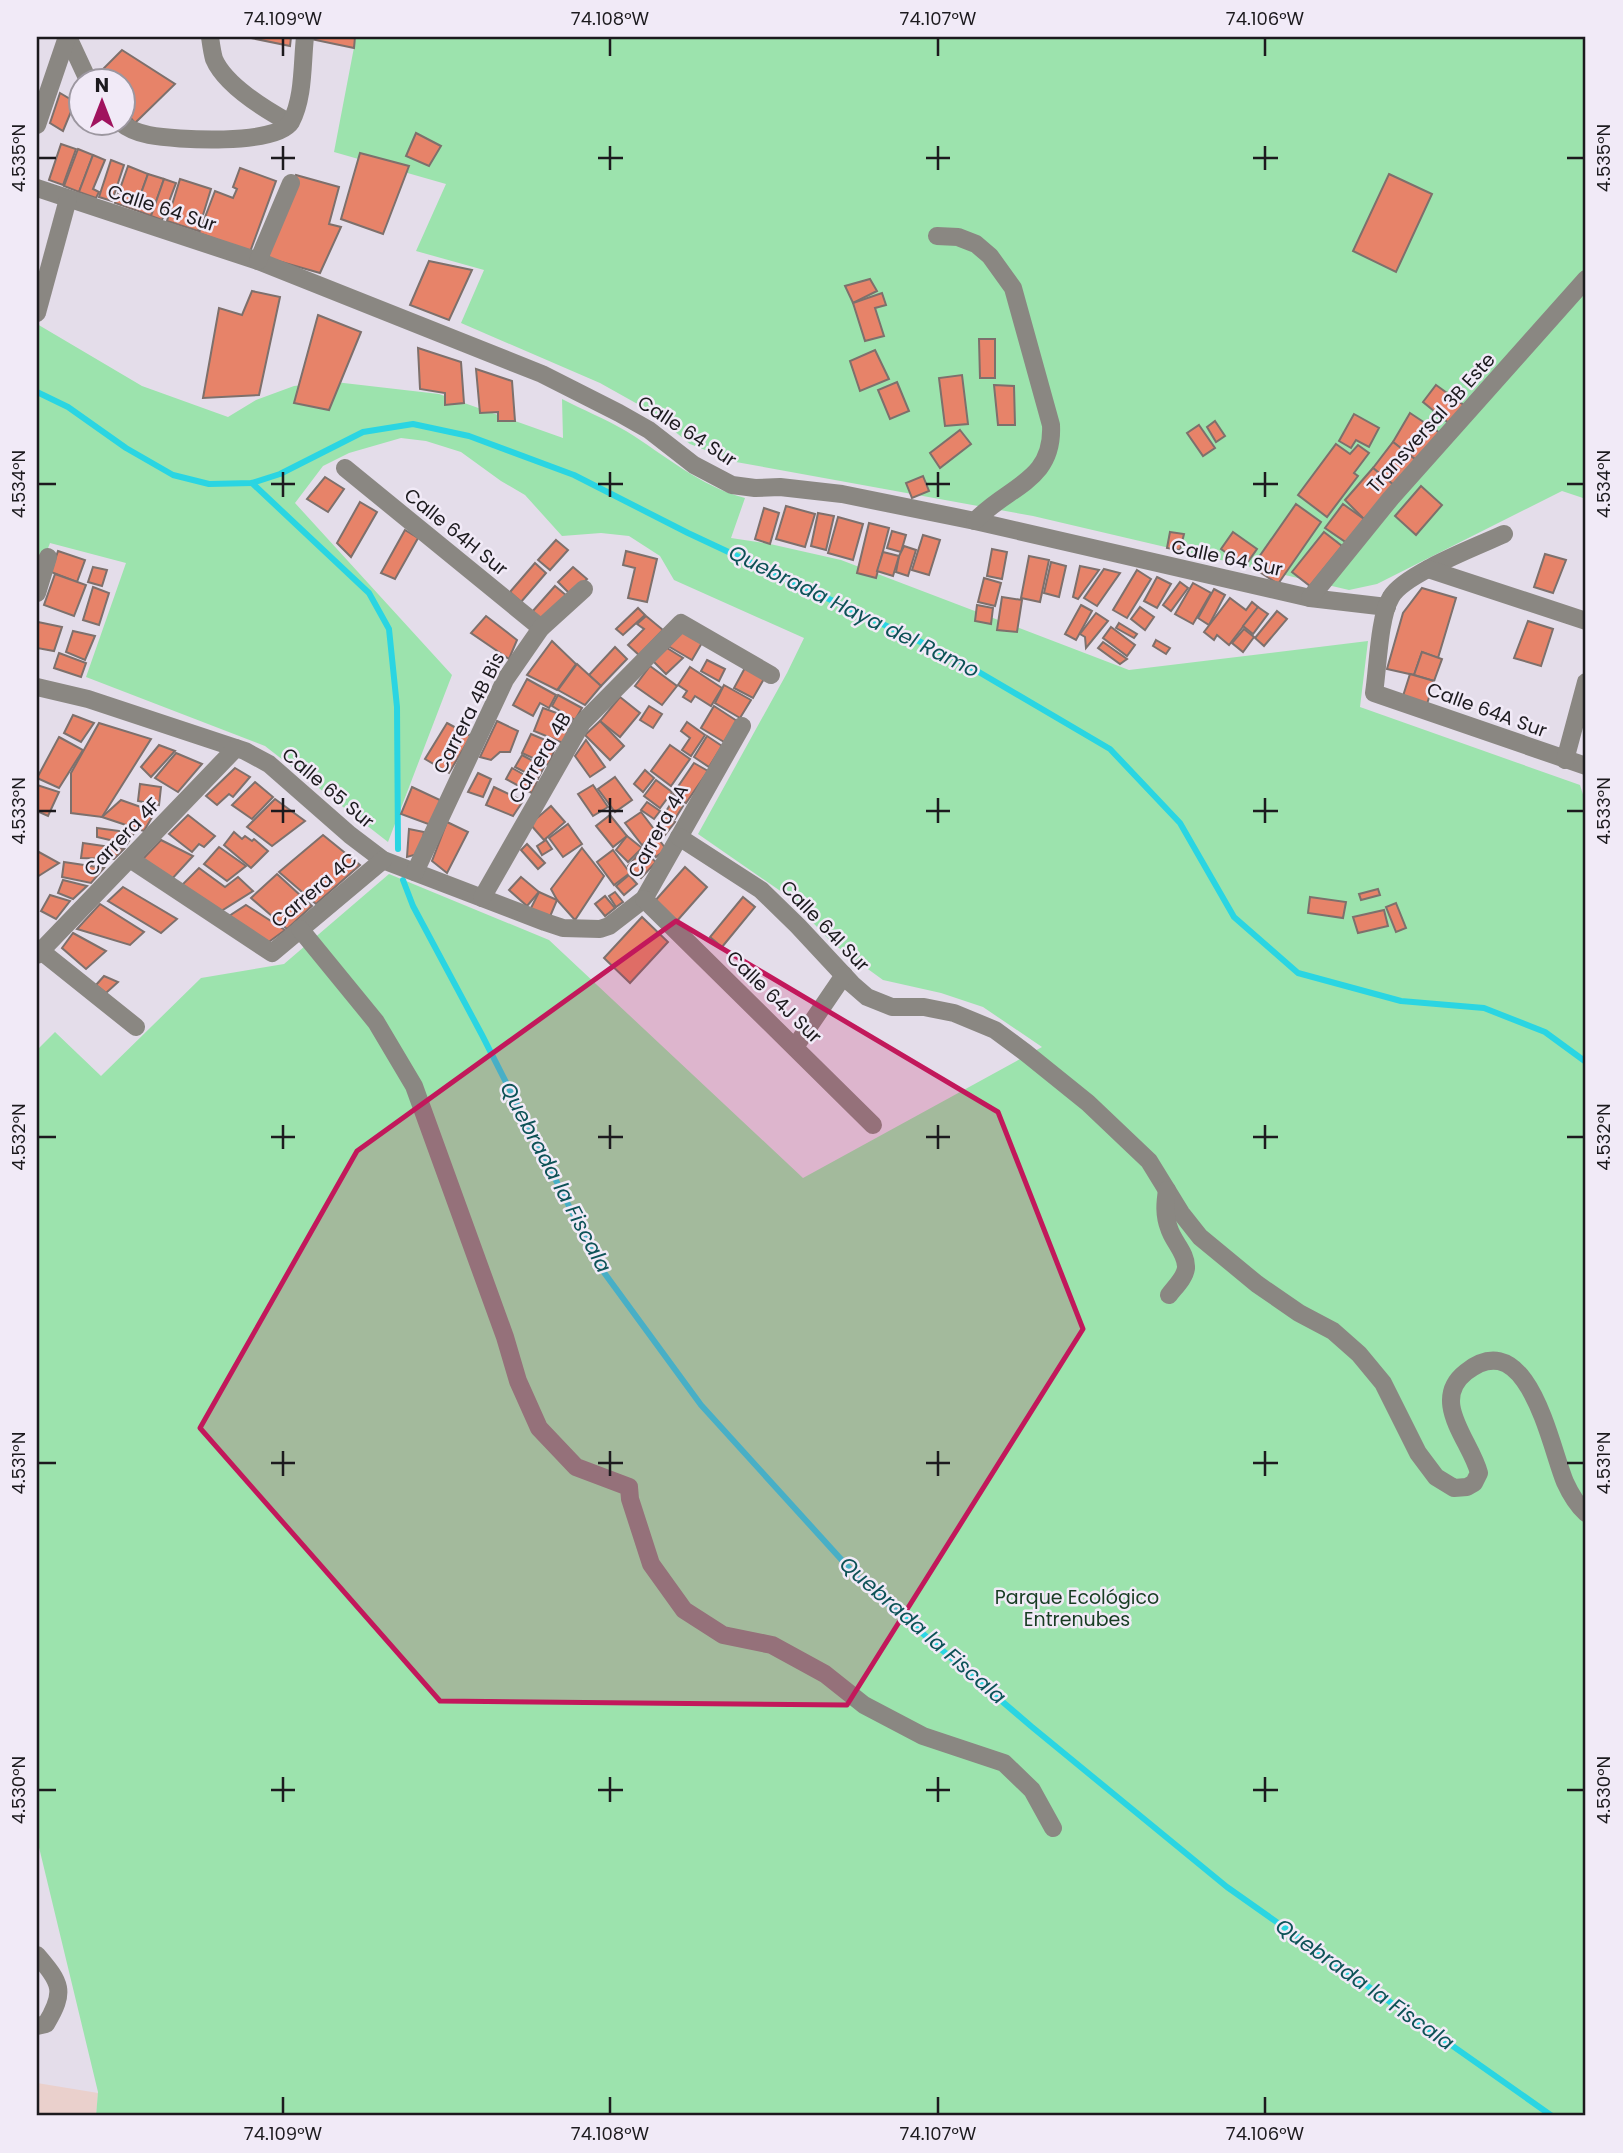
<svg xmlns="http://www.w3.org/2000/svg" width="1623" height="2153" font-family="Poppins,sans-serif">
	<rect width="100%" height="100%" fill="#e4ddea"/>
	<!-- industrial -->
	<polygon fill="#ead0cc" points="37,2083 98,2093 96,2116 37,2116"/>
	<!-- green -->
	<g fill="#9ce3ad">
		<polygon points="356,37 1586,37 1586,499 1562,491 1377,584 1349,590 1033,516 736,462 690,444 650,411 600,383 461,323 484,270 416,251 446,184 334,152"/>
		<path d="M37 324 142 386 228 417 256 400 294 386 335 382 439 394 563 438 562 399C583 410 606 419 626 431 665 455 699 486 745 498L731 538 770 544 841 560 1129 670 1368 641 1360 707 1580 785 1586 804V2116H96L98 2092 37 1839V1050L55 1032 101 1076 201 978 284 964 389 874 549 940 803 1178 1042 1047 983 1007 941 993 883 980 832 943 789 897 698 834 787 673 804 638 674 580 660 556 629 536 601 533 562 536 525 495 501 481 461 452 426 441 401 438 349 453 323 466 295 503 452 675 388 842 265 746 86 677 126 563 50 543 37 577Z"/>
	</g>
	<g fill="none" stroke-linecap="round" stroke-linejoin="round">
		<!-- stream -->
		<g stroke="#2ad5e2" stroke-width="6">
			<polyline points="37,392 68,407 126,448 173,475 209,484 252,483 280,474 363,432 413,424 469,436 574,475 688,533 955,658 1110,749 1180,823 1234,917 1298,973 1401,1001 1484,1008 1545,1032 1586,1062"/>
			<polyline points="252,483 369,593 389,629 397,707 398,849"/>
			<polyline points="403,880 413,906 482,1035 600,1267 701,1405 859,1579 1032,1727 1227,1887 1552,2116"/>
		</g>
	</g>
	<!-- building -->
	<g fill="#e78369" stroke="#7d706c" stroke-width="2">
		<polygon points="246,37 291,37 290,46"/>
		<polygon points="306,37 355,37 354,48 306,38"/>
		<polygon points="122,50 175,84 135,123 122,108 122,80 99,80 96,76"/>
		<polygon points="60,93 75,102 63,131 50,123"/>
		<polygon points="416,133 441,146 429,166 406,156"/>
		<polygon points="61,144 76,149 63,185 49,180"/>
		<polygon points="78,149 93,155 79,192 64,186"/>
		<polygon points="360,153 409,166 383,234 341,219"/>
		<polygon points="93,155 105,160 93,189 99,192 96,198 79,192"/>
		<polygon points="111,160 124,165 112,201 99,197"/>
		<polygon points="128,166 148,174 135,210 115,203"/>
		<polygon points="240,168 276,181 250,252 199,233 215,191 233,198 237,189 233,187"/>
		<polygon points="148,174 164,179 151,216 135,210"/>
		<polygon points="1389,174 1432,194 1396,272 1353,251"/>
		<polygon points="296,175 339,187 329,224 341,227 320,273 264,257"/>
		<polygon points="164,179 176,183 162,220 151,216"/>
		<polygon points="180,179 211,189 198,231 167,221"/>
		<polygon points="429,261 472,270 449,320 410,305"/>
		<polygon points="870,279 877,291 853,303 845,286"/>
		<polygon points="252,291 280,297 259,395 203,398 219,308 242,315"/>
		<polygon points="882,293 886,305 875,308 884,336 865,341 853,303"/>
		<polygon points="318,315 361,332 329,410 294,403"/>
		<polygon points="979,339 995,339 995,378 980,378"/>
		<polygon points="418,348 461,362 464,403 445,405 445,393 420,389"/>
		<polygon points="875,350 889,379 860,391 850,361"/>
		<polygon points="476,369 512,381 515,421 498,421 498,412 480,413"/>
		<polygon points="962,375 968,424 945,426 939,378"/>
		<polygon points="897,382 909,411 890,419 878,390"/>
		<polygon points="994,385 1014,386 1015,425 998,425"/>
		<polygon points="1436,385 1465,406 1450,424 1423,402"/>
		<polygon points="1410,413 1440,433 1416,460 1393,442"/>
		<polygon points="1354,414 1379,428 1369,447 1356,440 1351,448 1339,441"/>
		<polygon points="1215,421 1225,436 1216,442 1207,427"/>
		<polygon points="1199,425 1215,448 1203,456 1187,433"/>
		<polygon points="960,430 971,444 940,468 930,453"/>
		<polygon points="1393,442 1416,460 1395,486 1373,468"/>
		<polygon points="1336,444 1350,454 1358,445 1369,453 1354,473 1358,476 1327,517 1298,495"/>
		<polygon points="1373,468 1395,486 1364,519 1345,500"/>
		<polygon points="923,476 929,491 912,498 906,483"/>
		<polygon points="325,477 344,489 328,512 307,499"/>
		<polygon points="1421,486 1442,505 1416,535 1395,516"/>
		<polygon points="360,502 377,512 351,557 337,543"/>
		<polygon points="1296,504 1321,522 1278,584 1252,567"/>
		<polygon points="1343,504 1364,519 1347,543 1325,528"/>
		<polygon points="786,506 815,514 805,547 776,539"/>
		<polygon points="764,508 779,513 770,544 755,539"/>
		<polygon points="818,513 834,516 826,550 811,546"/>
		<polygon points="838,517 863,524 853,560 828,553"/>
		<polygon points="869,523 889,528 876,578 857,573"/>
		<polygon points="405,530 418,538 395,579 381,573"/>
		<polygon points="892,531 906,535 901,552 887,548"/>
		<polygon points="1170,532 1184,534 1180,550 1167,548"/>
		<polygon points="1233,532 1257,549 1245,566 1221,549"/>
		<polygon points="1324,532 1342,546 1310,586 1292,572"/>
		<polygon points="923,535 940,540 929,575 912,570"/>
		<polygon points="556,540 568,550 550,570 538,560"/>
		<polygon points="904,546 916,550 908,576 896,572 899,556"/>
		<polygon points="992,549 1007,552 1002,579 987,576"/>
		<polygon points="58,551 85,560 77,582 51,572"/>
		<polygon points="626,551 657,559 647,602 628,598 635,568 623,565"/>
		<polygon points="883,552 899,556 893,576 877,571"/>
		<polygon points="1545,554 1566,560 1553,593 1534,587"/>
		<polygon points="1029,556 1049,560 1040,602 1021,598"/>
		<polygon points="1051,562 1066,566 1059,597 1044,593"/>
		<polygon points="535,563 546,573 521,602 510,592"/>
		<polygon points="1080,566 1099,570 1078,599 1073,597"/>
		<polygon points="93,567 107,570 102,586 88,582"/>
		<polygon points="573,567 587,579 571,595 558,582"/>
		<polygon points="1104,569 1120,573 1097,606 1084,598"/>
		<polygon points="1137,570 1151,579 1127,618 1113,610"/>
		<polygon points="55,574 86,585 74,616 44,605"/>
		<polygon points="1157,577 1171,584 1157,608 1144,601"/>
		<polygon points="984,578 1001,583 995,606 978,602"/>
		<polygon points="1180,582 1188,588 1171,611 1163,605"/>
		<polygon points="1193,583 1211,593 1193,624 1175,614"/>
		<polygon points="555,586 567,596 544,622 532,612"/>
		<polygon points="93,587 109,593 99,625 83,620"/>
		<polygon points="1422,588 1456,598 1438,658 1422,652 1414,675 1387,669 1403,613"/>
		<polygon points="1214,589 1225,595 1209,625 1198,618"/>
		<polygon points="1002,597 1022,600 1017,632 997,630"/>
		<polygon points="1230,598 1246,610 1252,602 1258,607 1229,645 1217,635 1214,640 1204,632"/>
		<polygon points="977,605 993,608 991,624 975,621"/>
		<polygon points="1081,605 1092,611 1076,640 1065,634"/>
		<polygon points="1140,607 1154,617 1145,630 1131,619"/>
		<polygon points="1258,607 1268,614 1253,634 1243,626"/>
		<polygon points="638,608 645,615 623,635 616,629"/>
		<polygon points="1277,611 1287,619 1264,646 1255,638"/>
		<polygon points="1096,613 1108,621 1086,648 1085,637 1080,634"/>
		<polygon points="486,616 517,640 509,659 471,633"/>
		<polygon points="646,616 663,630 639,655 628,645 644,629 637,624"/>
		<polygon points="1528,621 1553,629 1541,666 1514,658"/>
		<polygon points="38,622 62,627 54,651 37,648"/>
		<polygon points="1119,623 1137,634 1134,638 1116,628"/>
		<polygon points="680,627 703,641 692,660 668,646"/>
		<polygon points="1111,627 1135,645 1127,656 1103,638"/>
		<polygon points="1244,629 1254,637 1243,652 1232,643"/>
		<polygon points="73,631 95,636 85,660 66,652"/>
		<polygon points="1156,640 1170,648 1166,654 1153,646"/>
		<polygon points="552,641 576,664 557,690 527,675"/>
		<polygon points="1103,642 1127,659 1120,664 1098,648"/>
		<polygon points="615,647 627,659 601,686 589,675"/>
		<polygon points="667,648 683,658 666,674 653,661"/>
		<polygon points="1422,652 1442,659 1434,681 1414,675"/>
		<polygon points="59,653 86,663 81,677 54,668"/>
		<polygon points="707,660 725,669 719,681 701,671"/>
		<polygon points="577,664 601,686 585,705 558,690"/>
		<polygon points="650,666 677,686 662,705 635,686"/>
		<polygon points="746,666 765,677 753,698 734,688"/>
		<polygon points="690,667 722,688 711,706 695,696 691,702 683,697 687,691 678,685"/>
		<polygon points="1410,674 1434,681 1427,704 1403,696"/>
		<polygon points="527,679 556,695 549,708 540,703 533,716 513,705"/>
		<polygon points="724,685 751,700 740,718 715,703"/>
		<polygon points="558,695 582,708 575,720 552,706"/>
		<polygon points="620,697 640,713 620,737 600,721"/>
		<polygon points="649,706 662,714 653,728 640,720"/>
		<polygon points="714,706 737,721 724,742 701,728"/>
		<polygon points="543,708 573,719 563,743 534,731"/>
		<polygon points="73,715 94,723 81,742 64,733"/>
		<polygon points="497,721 518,731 510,752 500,752 491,760 480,757"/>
		<polygon points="600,721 624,746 610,760 585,735"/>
		<polygon points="687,722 705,735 691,756 682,750 690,738 681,731"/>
		<polygon points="99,723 151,739 102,817 71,813 71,773"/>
		<polygon points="447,723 471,736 449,773 425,759"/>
		<polygon points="531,734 557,745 548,765 522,753"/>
		<polygon points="707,736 722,746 709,767 694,757"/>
		<polygon points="59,737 83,750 59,788 37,778"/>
		<polygon points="586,740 605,767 590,777 575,756"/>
		<polygon points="159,745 175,751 151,777 141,767"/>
		<polygon points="670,745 690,759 671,786 651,771"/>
		<polygon points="176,753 202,764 178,792 155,778"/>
		<polygon points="522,755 544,767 538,779 515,767"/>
		<polygon points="694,763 708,771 686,803 673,794"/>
		<polygon points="235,768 250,777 233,797 229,794 217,805 206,796"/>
		<polygon points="512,768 537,782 532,793 506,779"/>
		<polygon points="645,770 654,778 643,792 634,784"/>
		<polygon points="478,773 491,779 483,797 468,792"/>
		<polygon points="615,777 632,800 615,812 598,789"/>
		<polygon points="656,780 672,792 660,808 644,796"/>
		<polygon points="255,782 273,797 252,819 232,805"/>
		<polygon points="140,784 161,787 159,805 138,801"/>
		<polygon points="37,785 59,792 48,816 37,811"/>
		<polygon points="593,785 608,807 593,816 578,794"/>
		<polygon points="412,787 442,801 431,825 401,814"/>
		<polygon points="494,787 523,801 513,816 486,805"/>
		<polygon points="275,799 305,821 272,846 247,827"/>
		<polygon points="121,800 155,812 144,831 102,817"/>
		<polygon points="673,800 683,806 675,819 665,813"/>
		<polygon points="647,802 660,811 654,819 641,810"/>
		<polygon points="551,806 565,822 544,840 530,824"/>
		<polygon points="641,812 657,833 642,845 625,823"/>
		<polygon points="663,814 675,822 665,835 654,828"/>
		<polygon points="188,815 215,836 204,847 199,844 192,852 169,834"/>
		<polygon points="610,815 627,836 613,847 596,826"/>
		<polygon points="447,822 468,832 447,873 432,861"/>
		<polygon points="568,824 582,844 563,857 549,838"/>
		<polygon points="97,828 134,833 127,844 97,837"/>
		<polygon points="409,829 424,832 421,853 407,857"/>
		<polygon points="234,832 242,839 245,836 252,841 254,839 268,851 251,868 224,845"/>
		<polygon points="323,835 360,865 316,904 279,872"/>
		<polygon points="627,836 642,848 628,862 616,850"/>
		<polygon points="657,837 666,849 656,857 647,844"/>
		<polygon points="161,840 193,856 171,880 140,862"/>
		<polygon points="546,840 552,849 542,855 537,846"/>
		<polygon points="83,843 124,849 114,859 81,858"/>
		<polygon points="527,844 545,863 538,869 521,850"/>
		<polygon points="219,847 246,866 227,881 204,864"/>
		<polygon points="582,848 604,876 575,920 557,900 551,889"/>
		<polygon points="613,850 630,873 614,885 597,862"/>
		<polygon points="642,850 656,862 641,878 628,866"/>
		<polygon points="37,851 59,863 37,877"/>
		<polygon points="64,862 104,868 91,883 62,877"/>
		<polygon points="685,867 707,887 676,922 654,902"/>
		<polygon points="199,868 225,887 238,877 253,891 218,913 180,887"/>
		<polygon points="277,874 312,906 287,929 251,898"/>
		<polygon points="629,875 637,884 624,895 616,886"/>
		<polygon points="521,877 539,892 527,906 509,890"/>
		<polygon points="63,880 87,886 73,899 58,893"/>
		<polygon points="123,887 177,919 161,933 108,901"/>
		<polygon points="1378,889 1380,895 1361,900 1359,894"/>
		<polygon points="539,892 557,900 549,919 530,910"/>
		<polygon points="615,892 623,902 616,907 609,896"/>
		<polygon points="50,895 70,901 56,919 41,911"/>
		<polygon points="605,896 615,908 605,916 595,904"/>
		<polygon points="743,897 755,907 722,947 710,937"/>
		<polygon points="1310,897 1346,902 1343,918 1308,913"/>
		<polygon points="1396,903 1406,928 1396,932 1386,907"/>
		<polygon points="100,904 144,932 130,945 77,929"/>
		<polygon points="246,905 285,930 266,944 226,918"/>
		<polygon points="1384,910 1388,926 1358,933 1353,917"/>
		<polygon points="642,917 668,942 630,983 604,958"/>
		<polygon points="73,933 106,951 86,969 62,948"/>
		<polygon points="104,976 118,982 106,993 96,985"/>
	</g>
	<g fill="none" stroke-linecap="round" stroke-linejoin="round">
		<!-- minor -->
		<g stroke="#8a8782" stroke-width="18">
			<polyline points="68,37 88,80"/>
			<path d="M210 37C211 44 212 52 214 59 225 85 266 110 290 123"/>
			<path d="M120 122C128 129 139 133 149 135 175 140 276 146 291 122 304 98 302 63 305 37"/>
			<polyline points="37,125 67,37"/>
			<polyline points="37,188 258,261 542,374 619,413 649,430 694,465 732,485 755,488 780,487 842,494 975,521 1310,598 1387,607"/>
			<path d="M937 236 958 237 976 244 990 256 1013 288 1051 425C1054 482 1007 486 975 521"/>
			<polyline points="258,261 291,183"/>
			<polyline points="37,313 68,199"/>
			<polyline points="345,468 541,628"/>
			<path d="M1504 534C1478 546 1404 574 1391 597 1379 617 1378 667 1374 693L1586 766"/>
			<polyline points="1428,569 1586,621"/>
			<polyline points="37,593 48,557"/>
			<polyline points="1310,598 1391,498 1586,279"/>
			<polyline points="37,687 88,699 245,751 269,764 350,835 383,860 545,922 563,928 600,929 609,926 644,899 742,726"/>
			<polyline points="1565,760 1586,682"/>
			<path d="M679 837 761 890 798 926 852 984 867 997 892 1007H924L954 1013 995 1030 1026 1053 1088 1103 1149 1161 1181 1213 1200 1237 1257 1284 1299 1313 1333 1331 1359 1354 1383 1383 1418 1453 1436 1477 1454 1488 1467 1487 1474 1483 1479 1473C1471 1441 1429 1401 1466 1372 1528 1323 1550 1446 1565 1482 1570 1493 1577 1505 1586 1513"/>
			<polyline points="130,859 272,953 383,860"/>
			<polyline points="415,872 505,680 541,628 584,589"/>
			<polyline points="482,898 582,723 681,623 771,675"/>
			<polyline points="644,899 873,1125"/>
			<polyline points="300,929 376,1022 414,1086 505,1337 518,1381 539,1428 576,1467 629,1487 630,1499 651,1564 684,1610 723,1635 772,1645 825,1674 864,1705 923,1736 1004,1763 1032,1790 1053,1828"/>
			<polyline points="41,951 136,1027"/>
			<polyline points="37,955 236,748"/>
			<polyline points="795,1047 844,975"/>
			<path d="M1167 1190C1165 1203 1164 1215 1169 1228 1173 1242 1187 1253 1186 1268 1185 1278 1174 1288 1169 1295"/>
			<path d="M37 1955C61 1983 66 1991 46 2024L37 2026"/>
		</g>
	</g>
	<!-- marked area -->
	<path fill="#c2185b" fill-opacity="0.2" stroke="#c2185b" stroke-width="5" stroke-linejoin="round" d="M676 921 998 1112 1083 1329 847 1705 440 1701 200 1428 357 1151Z"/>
	<!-- ticks -->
	<path fill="none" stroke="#1c1a1e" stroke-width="2.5" d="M283 38V56M610 38V56M938 38V56M1265 38V56M283 146V170M610 146V170M938 146V170M1265 146V170M38 158H56M271 158H295M598 158H623M926 158H950M1253 158H1278M1567 158H1584M283 472V497M610 472V497M938 472V497M1265 472V497M38 484H56M271 484H295M598 484H623M926 484H950M1253 484H1278M1567 484H1584M283 798V823M610 798V823M938 798V823M1265 798V823M38 811H56M271 811H295M598 811H623M926 811H950M1253 811H1278M1567 811H1584M283 1125V1149M610 1125V1149M938 1125V1149M1265 1125V1149M38 1137H56M271 1137H295M598 1137H623M926 1137H950M1253 1137H1278M1567 1137H1584M283 1451V1476M610 1451V1476M938 1451V1476M1265 1451V1476M38 1463H56M271 1463H295M598 1463H623M926 1463H950M1253 1463H1278M1567 1463H1584M283 1777V1802M610 1777V1802M938 1777V1802M1265 1777V1802M38 1790H56M271 1790H295M598 1790H623M926 1790H950M1253 1790H1278M1567 1790H1584M283 2097V2114M610 2097V2114M938 2097V2114M1265 2097V2114"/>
	<g text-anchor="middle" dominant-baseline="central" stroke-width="5" stroke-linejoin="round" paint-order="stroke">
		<!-- street labels -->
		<g font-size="19" fill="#1c1a1e" stroke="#f1eaf7">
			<text transform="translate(162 208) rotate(18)">Calle 64 Sur</text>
			<text transform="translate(1431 423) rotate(-48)">Transversal 3B Este</text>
			<text transform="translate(687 431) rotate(33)">Calle 64 Sur</text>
			<text transform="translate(456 532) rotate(39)">Calle 64H Sur</text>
			<text transform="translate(1227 558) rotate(12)">Calle 64 Sur</text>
			<text transform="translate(1487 710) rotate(20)">Calle 64A Sur</text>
			<text transform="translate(469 713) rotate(-63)">Carrera 4B Bis</text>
			<text transform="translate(540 758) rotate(-59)">Carrera 4B</text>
			<text transform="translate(328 788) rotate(40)">Calle 65 Sur</text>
			<text transform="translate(658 831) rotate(-61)">Carrera 4A</text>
			<text transform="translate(122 837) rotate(-46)">Carrera 4F</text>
			<text transform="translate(314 890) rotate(-40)">Carrera 4C</text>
			<text transform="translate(825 926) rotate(46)">Calle 64I Sur</text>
			<text transform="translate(774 997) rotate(44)">Calle 64J Sur</text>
		</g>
		<!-- park labels -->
		<g font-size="19" fill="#173c22" stroke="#f1eaf7">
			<text x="1077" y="1597">Parque Ecológico<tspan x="1077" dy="22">Entrenubes</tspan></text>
		</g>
		<!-- water labels -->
		<g font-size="21" font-style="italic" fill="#0d5257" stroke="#f1eaf7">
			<text transform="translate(854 611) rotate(26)">Quebrada Haya del Ramo</text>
			<text transform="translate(556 1177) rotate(62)">Quebrada la Fiscala</text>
			<text transform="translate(923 1630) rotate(41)">Quebrada la Fiscala</text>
			<text transform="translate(1365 1984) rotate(35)">Quebrada la Fiscala</text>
		</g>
	</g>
	<!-- border -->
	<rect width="1623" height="2153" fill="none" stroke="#f1eaf7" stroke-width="77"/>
	<!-- north arrow -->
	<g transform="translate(102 102)"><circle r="33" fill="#f1eaf7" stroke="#9c97a0" stroke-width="2"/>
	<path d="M0-5L12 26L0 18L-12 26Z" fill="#a0135e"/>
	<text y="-10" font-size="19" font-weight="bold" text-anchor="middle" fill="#1c1a1e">N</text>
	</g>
	<rect x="38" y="38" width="1546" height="2076" fill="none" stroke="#1c1a1e" stroke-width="2.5"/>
	<g font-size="18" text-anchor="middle" fill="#1c1a1e">
		<text x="283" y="25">74.109°W</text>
		<text x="610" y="25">74.108°W</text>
		<text x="938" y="25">74.107°W</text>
		<text x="1265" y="25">74.106°W</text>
		<text transform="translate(19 158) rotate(-90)" y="6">4.535°N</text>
		<text transform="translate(1604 158) rotate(-90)" y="6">4.535°N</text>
		<text transform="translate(19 484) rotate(-90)" y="6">4.534°N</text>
		<text transform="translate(1604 484) rotate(-90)" y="6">4.534°N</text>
		<text transform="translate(19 811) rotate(-90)" y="6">4.533°N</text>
		<text transform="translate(1604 811) rotate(-90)" y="6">4.533°N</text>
		<text transform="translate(19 1137) rotate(-90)" y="6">4.532°N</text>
		<text transform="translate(1604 1137) rotate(-90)" y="6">4.532°N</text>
		<text transform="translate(19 1463) rotate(-90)" y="6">4.531°N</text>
		<text transform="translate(1604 1463) rotate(-90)" y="6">4.531°N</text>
		<text transform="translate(19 1790) rotate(-90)" y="6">4.530°N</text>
		<text transform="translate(1604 1790) rotate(-90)" y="6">4.530°N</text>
		<text x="283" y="2140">74.109°W</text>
		<text x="610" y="2140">74.108°W</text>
		<text x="938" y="2140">74.107°W</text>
		<text x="1265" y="2140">74.106°W</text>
	</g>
</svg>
